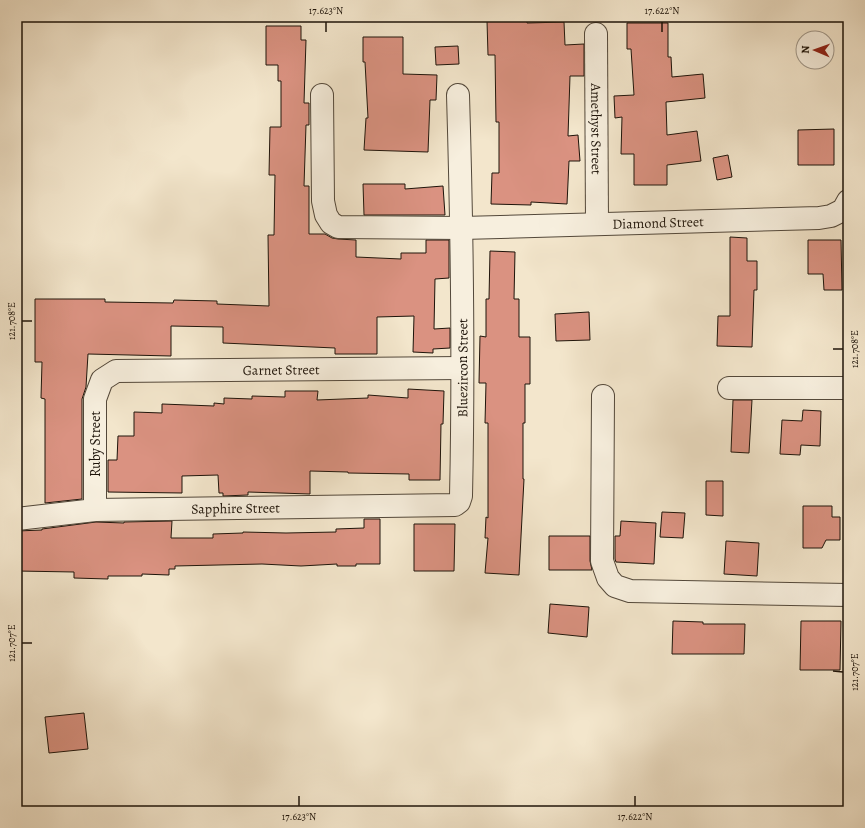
<svg xmlns="http://www.w3.org/2000/svg" width="865" height="828" font-family="Alegreya,serif">
	<rect width="100%" height="100%" fill="#f3e6cc"/>
	<filter id="stains"><feTurbulence type="fractalNoise" baseFrequency=".005" numOctaves="4"/><feColorMatrix values="0 0 0 0 .2 0 0 0 0 .09 0 0 0 0 .02 0 0 0 .5 -.17"/></filter>
	<radialGradient id="worn" r=".72"><stop offset=".6" stop-color="#630" stop-opacity="0"/><stop offset="1" stop-color="#630" stop-opacity=".3"/></radialGradient>
	<!-- building -->
	<g fill="#da9281" stroke="#1e140a">
		<polygon points="527,20 527,23 564,22 565,45 584,44 584,76 570,76 568,136 578,135 580,161 569,161 567,204 531,202 531,205 491,204 492,173 499,173 499,122 496,122 495,55 488,55 487,21"/>
		<polygon points="627,23 668,23 668,57 671,57 672,77 703,74 705,98 666,102 667,135 697,131 701,161 667,165 667,185 634,185 634,154 621,154 622,117 615,118 614,96 634,95 631,49 627,49"/>
		<polygon points="266,26 301,26 301,40 306,40 304,103 309,103 309,125 306,125 304,186 309,186 309,234 325,234 332,238 338,239 356,240 356,257 401,259 401,253 426,253 426,240 449,240 449,278 435,279 434,329 450,328 450,348 433,349 433,353 413,352 414,316 377,317 377,354 335,354 335,348 223,343 223,327 171,326 171,356 88,354 86,387 82,399 82,499 45,503 45,399 41,398 42,362 35,362 35,299 105,299 105,302 173,303 174,300 217,301 217,304 269,306 268,235 274,235 275,175 269,175 270,127 281,127 281,81 278,81 278,65 266,65"/>
		<polygon points="363,37 403,37 403,74 437,75 436,100 430,100 428,152 364,150 366,118 368,118 365,62 363,62"/>
		<polygon points="458,46 459,64 436,65 435,47"/>
		<polygon points="834,129 834,165 798,165 798,130"/>
		<polygon points="728,155 732,177 717,180 713,158"/>
		<polygon points="363,184 405,184 405,189 443,186 445,215 364,215"/>
		<polygon points="730,237 747,238 747,261 757,261 757,290 754,290 752,347 717,346 718,316 730,316"/>
		<polygon points="808,240 841,240 842,290 824,290 823,274 808,274"/>
		<polygon points="490,251 515,252 514,299 519,299 519,337 530,337 530,384 525,384 525,423 523,423 523,479 524,479 519,575 485,573 488,538 485,538 486,517 488,518 488,423 485,423 486,383 479,383 480,336 486,337 486,299 489,299"/>
		<polygon points="589,312 590,340 556,341 555,314"/>
		<polygon points="408,389 444,391 443,424 441,424 440,480 409,480 409,474 348,473 348,472 310,471 310,494 248,492 248,495 223,496 223,493 219,493 218,475 182,476 182,493 108,492 108,460 117,460 118,436 134,436 134,412 162,413 162,404 214,406 214,403 224,404 224,398 252,399 252,396 285,397 285,391 318,391 317,400 368,398 368,395 408,398"/>
		<polygon points="733,400 752,400 749,453 731,452"/>
		<polygon points="803,410 821,411 820,446 801,445 800,455 780,454 782,420 802,421"/>
		<polygon points="706,481 723,481 723,516 706,515"/>
		<polygon points="803,506 832,506 832,517 840,517 840,540 826,540 822,548 803,548"/>
		<polygon points="662,512 685,513 683,538 660,537"/>
		<polygon points="364,519 380,519 380,564 356,564 356,566 337,566 337,564 301,566 262,564 175,566 175,569 169,569 169,575 142,574 142,576 108,576 108,579 74,578 74,572 17,571 17,531 42,530 42,529 96,522 124,523 124,522 172,521 171,538 213,538 213,534 243,533 243,532 286,533 336,532 336,529 364,528"/>
		<polygon points="621,521 656,523 654,564 616,562 615,559 615,536 620,536"/>
		<polygon points="414,524 455,524 454,571 414,571"/>
		<polygon points="549,536 590,536 590,561 592,570 549,570"/>
		<polygon points="726,541 759,543 757,576 724,574"/>
		<polygon points="550,604 589,607 587,637 548,633"/>
		<polygon points="673,621 703,622 703,624 745,624 744,654 672,654"/>
		<polygon points="801,621 841,621 840,670 800,670"/>
		<polygon points="84,713 88,749 49,753 45,717"/>
	</g>
	<g fill="none" stroke-linecap="round" stroke-linejoin="round">
		<!-- minor casing -->
		<g stroke="#53483a" stroke-width="24">
			<g id="minor">
				<path id="s1" d="M596 34 597 224"/>
				<path id="s2" d="M322 95 323 201 326 215 331 223 338 227 462 228 819 218 831 216 843 210 848 201"/>
				<polyline points="729,388 848,388"/>
				<polyline points="603,396 602,561 608,578 615,586 630,591 848,595"/>
				<path id="s3" d="M95 510V399L102 380 116 371 462 368"/>
				<path id="s4" d="M17 519 95 510 455 505 459 502 461 496C464 362 462 229 458 95"/>
			</g>
		</g>
		<!-- minor -->
		<use href="#minor" stroke="#f7efde" stroke-width="22"/>
	</g>
	<!-- ticks -->
	<path fill="none" stroke="#1e140a" stroke-width="1.5" d="M326 32V22M662 32V22M22 321H32M833 349H843M22 643H32M833 671 843 672M299 806V796M635 806V796"/>
	<g text-anchor="middle" dominant-baseline="central" stroke-width="4" stroke-linejoin="round" paint-order="stroke">
		<!-- street labels -->
		<g font-size="14" fill="#1e140a" stroke="#f7efde">
			<text stroke="none"><textPath href="#s1" startOffset="95">Amethyst Street</textPath></text>
			<text stroke="none"><textPath href="#s2" startOffset="458">Diamond Street</textPath></text>
			<text stroke="none"><textPath href="#s4" startOffset="578">Bluezircon Street</textPath></text>
			<text stroke="none"><textPath href="#s3" startOffset="313">Garnet Street</textPath></text>
			<text transform="translate(95 444) rotate(-90)">Ruby Street</text>
			<text stroke="none"><textPath href="#s4" startOffset="219">Sapphire Street</textPath></text>
		</g>
	</g>
	<!-- margin -->
	<rect width="865" height="828" fill="none" stroke="#f3e6cc" stroke-width="44"/>
	<!-- north arrow -->
	<g transform="translate(815 50) rotate(272)"><circle r="19" fill="#f7efde" stroke="#a09789"/>
	<path d="M0-3L7 15L0 10L-7 15Z" fill="#8f2418"/>
	<text y="-6" font-size="11" font-weight="bold" text-anchor="middle" fill="#1e140a">N</text>
	</g>
	<rect x="22" y="22" width="821" height="784" fill="none" stroke="#1e140a" stroke-width="1.5"/>
	<g font-size="10" text-anchor="middle" fill="#1e140a">
		<text x="326" y="14">17.623°N</text>
		<text x="662" y="14">17.622°N</text>
		<text transform="translate(11 321) rotate(-90)" y="4">121.708°E</text>
		<text transform="translate(854 349) rotate(-90)" y="4">121.708°E</text>
		<text transform="translate(11 643) rotate(-90)" y="4">121.707°E</text>
		<text transform="translate(854 672) rotate(-90)" y="4">121.707°E</text>
		<text x="299" y="820">17.623°N</text>
		<text x="635" y="820">17.622°N</text>
	</g>
	<rect width="100%" height="100%" filter="url(#stains)"/>
	<rect width="100%" height="100%" fill="url(#worn)"/>
</svg>
